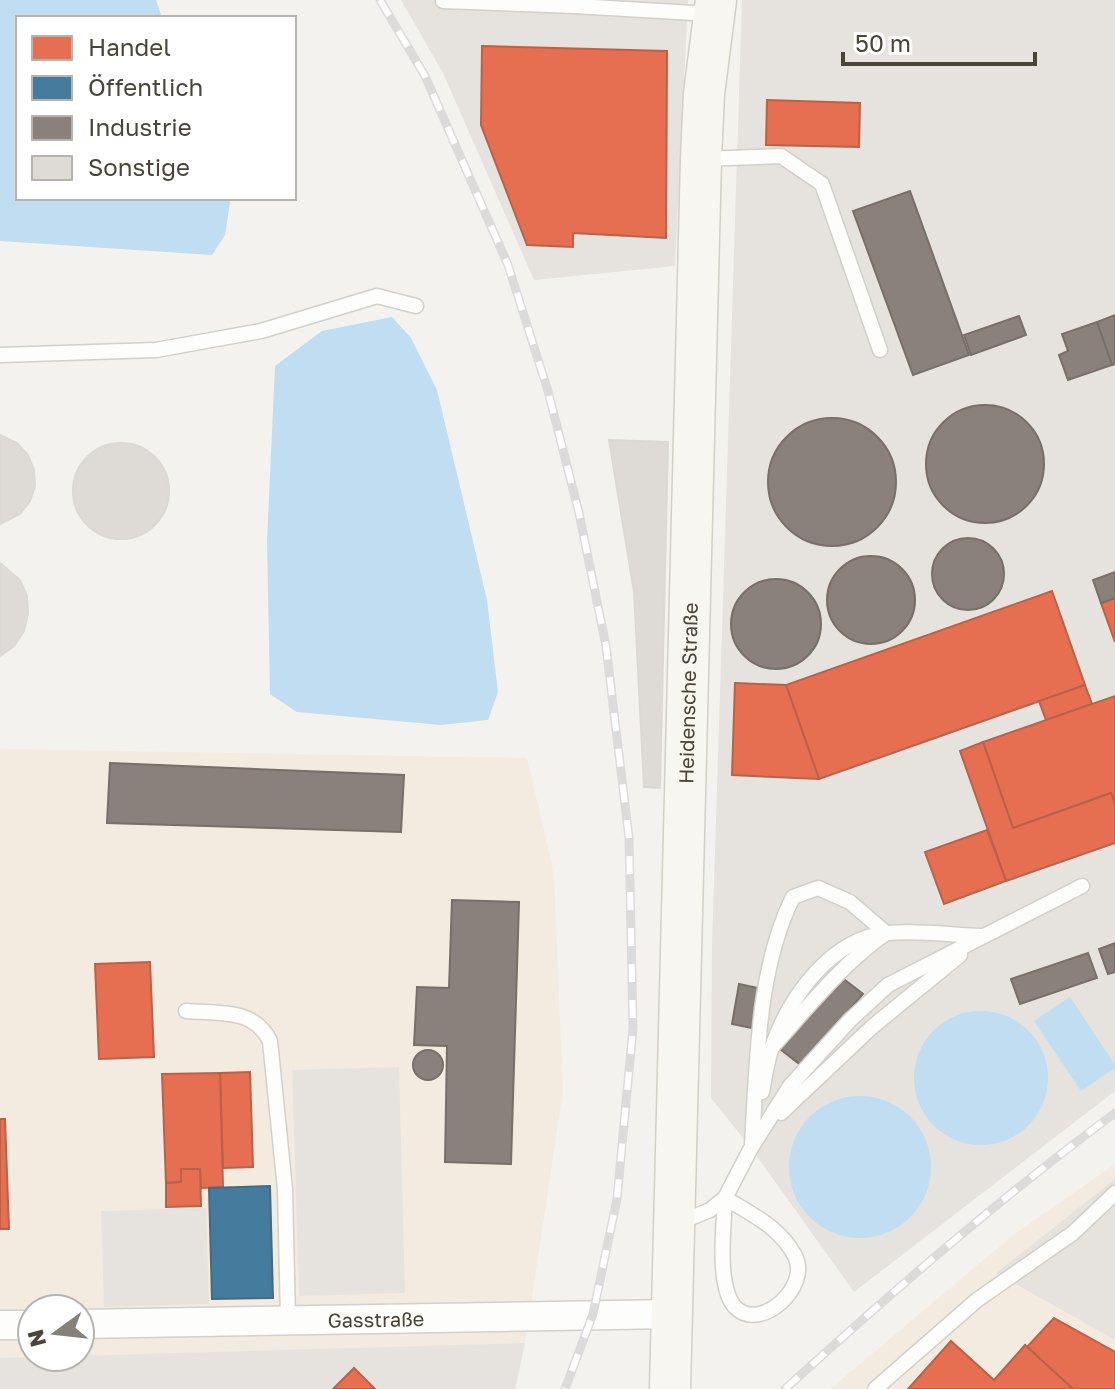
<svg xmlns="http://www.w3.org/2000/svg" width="1115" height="1389" font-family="'Golos Text',sans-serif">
	<rect width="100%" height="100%" fill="#f4f2ee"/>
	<!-- commercial -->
	<g fill="#f3ebdf" fill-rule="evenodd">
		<path d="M0 749 527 758 554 873 563 1091 525 1343 515 1389H0ZM32 1309H80V1357H32Z"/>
		<polygon points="1115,1164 1115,1389 830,1389 1012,1236"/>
	</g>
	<!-- industrial -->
	<g fill="#e6e2de">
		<polygon points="401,0 688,0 675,266 534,280 443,73"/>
		<polygon points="742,0 1115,0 1115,1091 854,1292 751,1148 711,1098 712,946"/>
	</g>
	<!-- parking -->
	<g fill="#e6e3df">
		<polygon points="399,1067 405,1293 299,1296 292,1070"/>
		<polygon points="1115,1179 1115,1340 996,1273"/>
		<polygon points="206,1208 209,1304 104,1307 101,1211"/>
		<polygon points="525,1343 515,1389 0,1389 0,1358"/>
	</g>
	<!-- water -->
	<g fill="#c0ddf1">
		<polygon points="0,0 156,0 162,18 18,18 18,198 228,198 230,202 225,235 212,255 0,241"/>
		<polygon points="392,317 411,338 437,390 487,600 498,692 488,720 441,725 297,712 270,694 267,541 275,366 322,331"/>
		<polygon points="1070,997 1115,1065 1115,1068 1081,1091 1034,1021"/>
		<circle cx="981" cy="1078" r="67"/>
		<circle cx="860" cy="1167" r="71"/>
	</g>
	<!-- shops -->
	<g fill="#e76f51" stroke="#b8624a" stroke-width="2">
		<polygon points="482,46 667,51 666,238 573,233 573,247 527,245 481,125"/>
		<polygon points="767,100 860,103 859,147 766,145"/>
		<polygon points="1052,591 1085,685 819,779 786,685"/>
		<polygon points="1115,598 1115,642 1101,603"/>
		<polygon points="735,683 786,685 819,779 732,775"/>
		<polygon points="1085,685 1092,704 1046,720 1039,701"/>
		<polygon points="1115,696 1115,804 1111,793 1013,828 983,742"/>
		<polygon points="983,742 1013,828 1111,793 1115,804 1115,843 1006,881 960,751"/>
		<polygon points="987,830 1006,881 944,904 925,852"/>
		<polygon points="150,962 154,1057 99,1059 95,964"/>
		<polygon points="250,1072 253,1167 223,1168 220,1073"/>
		<polygon points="220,1073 223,1187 201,1188 200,1169 181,1169 181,1182 166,1183 162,1074"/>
		<polygon points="0,1119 5,1119 9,1229 0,1229"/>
		<polygon points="181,1169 200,1169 201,1206 166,1207 166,1183 181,1182"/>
		<polygon points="1054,1318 1115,1352 1115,1389 1073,1389 1027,1347"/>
		<polygon points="951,1341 994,1380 1025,1345 1073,1389 908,1389"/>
		<polygon points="354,1368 375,1389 333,1389"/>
	</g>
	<!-- public -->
	<polygon fill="#457b9d" stroke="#476a7f" stroke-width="2" points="270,1186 273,1298 212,1299 209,1188"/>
	<!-- industry -->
	<g fill="#8a817c" stroke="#776f68" stroke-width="2">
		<polygon points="910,191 969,355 913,375 853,211"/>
		<polygon points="1115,315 1115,364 1112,365 1097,322"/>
		<polygon points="1019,316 1026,335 971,355 964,335"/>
		<polygon points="1097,322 1112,365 1068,380 1059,355 1068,351 1062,334"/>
		<circle cx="985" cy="464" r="59"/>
		<circle cx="832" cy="482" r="64"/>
		<circle cx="968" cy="574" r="36"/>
		<circle cx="871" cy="600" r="44"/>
		<polygon points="1115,572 1115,598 1101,603 1093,580"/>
		<circle cx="776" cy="624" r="45"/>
		<polygon points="110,763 404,775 401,832 107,823"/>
		<polygon points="452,900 519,902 511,1164 445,1162 447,1046 414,1045 417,987 449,988"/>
		<polygon points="1115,943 1115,972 1108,974 1099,949"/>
		<polygon points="1088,953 1097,978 1020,1004 1011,979"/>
		<polygon points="841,977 863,994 802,1066 780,1049"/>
		<polygon points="739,984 758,988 752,1028 732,1024"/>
		<circle cx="428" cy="1065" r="15"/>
	</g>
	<!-- building -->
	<g fill="#dedbd6" stroke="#dcd9d4" stroke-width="2">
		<polygon points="0,435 17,443 28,455 34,470 35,486 30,501 20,514 0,524"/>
		<polygon points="609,440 668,442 660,788 644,787 634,592"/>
		<circle cx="121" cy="491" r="48"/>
		<polygon points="0,563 20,580 27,596 28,614 24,631 14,646 0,656"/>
	</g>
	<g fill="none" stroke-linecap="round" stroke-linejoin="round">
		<!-- service casing -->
		<g stroke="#d2d0cb" stroke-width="17">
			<g id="service">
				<polyline points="443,1 575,6 711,14"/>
				<polyline points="702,159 781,156 822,184 880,350"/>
				<polyline points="0,355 156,350 261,331 377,296 416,306"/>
				<path d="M186 1011C219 1014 254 1008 270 1041L285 1189 288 1320"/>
				<path d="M762 1092C765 1077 767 1059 773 1044 791 995 832 938 888 933 919 930 951 935 981 936"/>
				<polyline points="781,1113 872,1027 960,955"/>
				<path d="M752 1144C757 1064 757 969 793 897L818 888 850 902 886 933C841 965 808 1007 772 1047"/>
				<path d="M725 1198C751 1214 780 1227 795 1256 811 1287 760 1333 735 1307 716 1286 724 1225 725 1198Z"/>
				<polyline points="676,1224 710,1210 725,1198 751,1148 790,1086 850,1020 888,985 1082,886"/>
				<polyline points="875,1389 977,1300 1073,1233 1115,1193"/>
			</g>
		</g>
		<!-- minor casing -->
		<g stroke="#d2d0cb" stroke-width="31">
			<g id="minor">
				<path id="s1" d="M80 1324 671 1314"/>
				<polyline points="0,1325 32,1325"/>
			</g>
		</g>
		<!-- secondary casing -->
		<g stroke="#d3cfc5" stroke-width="43">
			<g id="secondary">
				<path id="s2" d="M670 1389 701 159 704 94 716 0"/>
			</g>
		</g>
		<!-- service -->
		<use href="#service" stroke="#fdfdfc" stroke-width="14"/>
		<!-- minor -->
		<use href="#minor" stroke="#fdfdfc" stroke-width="28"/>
		<!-- secondary -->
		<use href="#secondary" stroke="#f7f6f1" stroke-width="40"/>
		<!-- rail casing -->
		<g stroke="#dbdbda" stroke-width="9">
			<g id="rail">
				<polyline points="380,0 425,76 508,265 548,391 579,513 606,646 629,838 633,1028 617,1199 593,1314 565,1389"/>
				<path d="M785 1389C891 1293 1000 1198 1115 1113"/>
			</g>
		</g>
		<!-- rail -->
		<use href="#rail" stroke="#fff" stroke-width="6" stroke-dasharray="18" stroke-linecap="butt"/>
	</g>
	<g text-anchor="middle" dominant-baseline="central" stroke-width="8" stroke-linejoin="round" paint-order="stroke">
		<!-- street labels -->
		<g font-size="20" fill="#4b4439" stroke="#fff">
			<text stroke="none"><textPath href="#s2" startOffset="696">Heidensche Straße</textPath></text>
			<text stroke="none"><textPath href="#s1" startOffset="296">Gasstraße</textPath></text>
		</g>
	</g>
	<!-- legend -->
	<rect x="16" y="16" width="280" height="184" fill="#ffffff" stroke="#b7b4b0" stroke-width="2"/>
	<rect x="32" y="36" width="40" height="24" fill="#e76f51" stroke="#b7b4b0" stroke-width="2"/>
	<text x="88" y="56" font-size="24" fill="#4b4439">Handel</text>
	<rect x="32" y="76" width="40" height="24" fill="#457b9d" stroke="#b7b4b0" stroke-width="2"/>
	<text x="88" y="96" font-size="24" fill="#4b4439">Öffentlich</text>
	<rect x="32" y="116" width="40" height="24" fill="#8a817c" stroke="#b7b4b0" stroke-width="2"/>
	<text x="88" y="136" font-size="24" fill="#4b4439">Industrie</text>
	<rect x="32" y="156" width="40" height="24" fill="#dedbd6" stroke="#b7b4b0" stroke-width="2"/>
	<text x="88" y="176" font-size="24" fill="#4b4439">Sonstige</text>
	<!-- north arrow -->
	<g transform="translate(56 1333) rotate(255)"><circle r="38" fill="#ffffff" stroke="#b7b4b0" stroke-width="2"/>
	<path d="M0-6L14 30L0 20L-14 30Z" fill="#868178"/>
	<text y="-12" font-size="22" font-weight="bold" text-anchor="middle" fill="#4b4439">N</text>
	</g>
	<!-- scale -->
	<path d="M843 52v12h192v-12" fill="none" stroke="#4b4439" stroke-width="4"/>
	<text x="855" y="52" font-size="24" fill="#4b4439" stroke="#ffffff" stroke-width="6" paint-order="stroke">50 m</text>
</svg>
